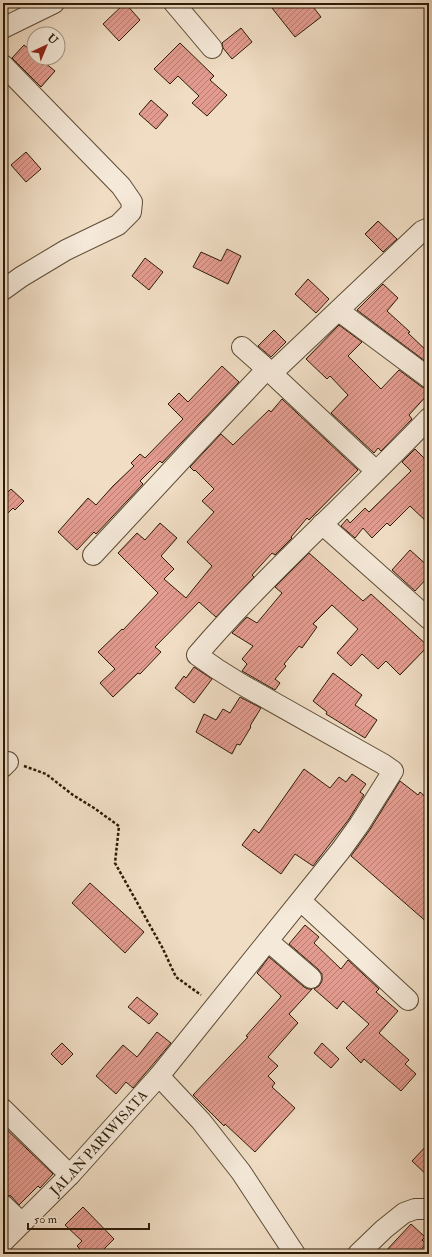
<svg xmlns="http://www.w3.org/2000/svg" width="432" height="1257" font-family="'IM FELL Double Pica',serif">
	<defs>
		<pattern id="building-hatch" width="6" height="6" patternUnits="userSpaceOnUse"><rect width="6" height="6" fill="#e39b8f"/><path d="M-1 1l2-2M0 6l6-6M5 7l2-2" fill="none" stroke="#b87e73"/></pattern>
	</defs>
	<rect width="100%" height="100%" fill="#f0ddc4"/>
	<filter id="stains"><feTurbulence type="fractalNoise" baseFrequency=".005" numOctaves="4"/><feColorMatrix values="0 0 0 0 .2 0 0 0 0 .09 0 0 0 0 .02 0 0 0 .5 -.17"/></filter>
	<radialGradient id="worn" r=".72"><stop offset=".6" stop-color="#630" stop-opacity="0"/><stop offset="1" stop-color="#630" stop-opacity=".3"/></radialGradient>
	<!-- building -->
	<g fill="url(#building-hatch)" stroke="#2c1c07">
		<polygon points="125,3 140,20 119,41 103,24"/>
		<polygon points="268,3 310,3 321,17 295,37"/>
		<polygon points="241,28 252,42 232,59 223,48 222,43"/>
		<polygon points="180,43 214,76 210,80 227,95 207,116 192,103 199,96 178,76 170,84 154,69"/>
		<polygon points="24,45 34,53 34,58 39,58 55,71 41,87 12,58"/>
		<polygon points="151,100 168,115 156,129 139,114"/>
		<polygon points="26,152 41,169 26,182 11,165"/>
		<polygon points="378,221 397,239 383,252 365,234"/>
		<polygon points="227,249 241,256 228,284 193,267 201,252 221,261"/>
		<polygon points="145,258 163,272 149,290 132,276"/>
		<polygon points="308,279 329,299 316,313 295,294"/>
		<polygon points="383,284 398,298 387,311 410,332 408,333 429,353 429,364 357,310"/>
		<polygon points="339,325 362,342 348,356 381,389 399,370 422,387 429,389 429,393 409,415 412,419 381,451 378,448 374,453 331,413 348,395 330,376 327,379 306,359"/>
		<polygon points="274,330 286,342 271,357 258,346"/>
		<polygon points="222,366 239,382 162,463 160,461 140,481 143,484 96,534 94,532 77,550 58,532 88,498 96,505 113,486 134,466 131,463 140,454 145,458 183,419 168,404 179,393 188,402"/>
		<polygon points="282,399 358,470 309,520 307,518 291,537 292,538 275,555 272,553 252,575 254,577 216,617 199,602 155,647 161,652 140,674 138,673 113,697 100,683 115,669 98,652 122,629 123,630 158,593 118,553 137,533 145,540 160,523 177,538 161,556 174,569 164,579 186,598 212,566 187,542 214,512 202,501 214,489 195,470 194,471 190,467 221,434 233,445 269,410 271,412"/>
		<polygon points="415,449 429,463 429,524 410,506 390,526 387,523 372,538 363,528 355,538 341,526 347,519 350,523 365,508 369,512 411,471 402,462"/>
		<polygon points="11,489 24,501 15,510 13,508 3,518 3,497"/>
		<polygon points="410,550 429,567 429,576 415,591 392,570"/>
		<polygon points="309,553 363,601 371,594 428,646 400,675 386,661 378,669 362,654 351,666 337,653 358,629 332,605 313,624 317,627 302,648 299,646 284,664 286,666 275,679 280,683 275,690 242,671 247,664 242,659 253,646 232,633 247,617 257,623 282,593 275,587"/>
		<polygon points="194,667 212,679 194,703 175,688 184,676 186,678"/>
		<polygon points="333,673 362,695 355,705 377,720 365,738 326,714 327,712 313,701"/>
		<polygon points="240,697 261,708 250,726 251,727 240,745 237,744 232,754 196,732 204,714 216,720 223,709 230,713"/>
		<polygon points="304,769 330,788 339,777 346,782 352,774 366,784 360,792 364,795 349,819 313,866 295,854 281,874 242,845 254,829 259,833"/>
		<polygon points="400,781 418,795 420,792 429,800 429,924 351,856 369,831"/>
		<polygon points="90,883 144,932 125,953 72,903"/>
		<polygon points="305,925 319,937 314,943 341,969 348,960 379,989 376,992 398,1011 379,1033 409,1060 405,1064 416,1074 401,1091 364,1059 361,1063 346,1048 369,1024 343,1001 337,1009 314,989 319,986 322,981 322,974 318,969 289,944"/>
		<polygon points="269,957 304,987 308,989 312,989 289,1014 298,1023 268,1057 278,1066 268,1076 275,1083 272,1087 295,1108 255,1152 225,1124 224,1126 193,1095 248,1037 246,1036 280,998 281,996 257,973"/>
		<polygon points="137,997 158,1014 149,1024 128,1007"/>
		<polygon points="157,1032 171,1043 133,1088 126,1082 116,1094 96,1076 123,1045 137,1057"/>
		<polygon points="62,1043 73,1054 62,1065 51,1054"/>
		<polygon points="322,1043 339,1059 331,1068 314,1053"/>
		<polygon points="3,1126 53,1174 40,1188 38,1186 19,1205 11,1196 3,1194"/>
		<polygon points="429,1143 429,1177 412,1161"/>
		<polygon points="83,1207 114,1239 99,1254 85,1254 77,1246 82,1241 65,1225"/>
		<polygon points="411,1224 425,1237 422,1240 426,1244 417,1254 383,1254"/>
	</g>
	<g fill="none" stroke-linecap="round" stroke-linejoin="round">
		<!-- minor casing -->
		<g stroke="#5d4c36" stroke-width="22">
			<g id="minor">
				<polyline points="174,3 212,48"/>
				<polyline points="3,28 54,3"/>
				<polyline points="3,65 121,186 132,202 131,212 118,225 66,250 21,277 3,290"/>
				<polyline points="339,311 429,378"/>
				<polyline points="242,347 267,369 376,471"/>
				<polyline points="272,373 422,231 429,228"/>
				<polyline points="322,524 429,619"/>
				<polyline points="93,555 197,443 267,369"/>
				<polyline points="3,767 8,762"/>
				<polyline points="301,901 408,1000"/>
				<polyline points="268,941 311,978"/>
				<polyline points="159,1076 201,1121 241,1172 295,1254"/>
				<polyline points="3,1109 70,1175"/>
				<polyline points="3,1205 22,1223"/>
				<path id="s1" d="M3 1242 70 1175 159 1076 341 850 359 825 393 771 383 764 241 684 217 669 197 655C269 571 353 498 429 418"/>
				<polyline points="358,1254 384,1229 404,1213 415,1209 429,1209"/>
			</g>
		</g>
		<!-- path -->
		<polyline stroke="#2c1c07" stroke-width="2.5" stroke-dasharray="3 2" stroke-linecap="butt" points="24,766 46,774 73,795 94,808 119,826 115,863 162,947 176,977 201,995"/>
		<!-- minor -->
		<use href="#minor" stroke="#f5e9d9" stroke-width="20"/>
	</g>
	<g text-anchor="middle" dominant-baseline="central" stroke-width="3" stroke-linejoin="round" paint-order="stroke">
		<!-- street labels -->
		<g font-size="14" fill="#2c1c07" stroke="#f5e9d9">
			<text stroke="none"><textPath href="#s1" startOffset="138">JALAN PARIWISATA</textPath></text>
		</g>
	</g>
	<!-- margin -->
	<rect width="432" height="1257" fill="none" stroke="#f0ddc4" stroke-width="16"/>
	<rect x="4" y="4" width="424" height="1249" fill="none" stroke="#2c1c07" stroke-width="2"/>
	<rect x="8" y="8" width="416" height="1241" fill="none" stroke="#2c1c07"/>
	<!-- north arrow -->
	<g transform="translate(46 46) rotate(44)"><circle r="19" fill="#f5e9d9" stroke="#a59785"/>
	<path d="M0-3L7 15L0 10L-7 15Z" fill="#8f2418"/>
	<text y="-6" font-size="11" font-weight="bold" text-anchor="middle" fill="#2c1c07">U</text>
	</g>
	<!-- scale -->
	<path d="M28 1223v6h121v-6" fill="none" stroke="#2c1c07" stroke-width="2"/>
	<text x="34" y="1223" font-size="12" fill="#2c1c07" stroke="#f5e9d9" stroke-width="3" paint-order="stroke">50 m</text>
	<rect width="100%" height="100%" filter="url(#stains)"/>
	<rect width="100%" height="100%" fill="url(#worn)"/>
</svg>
